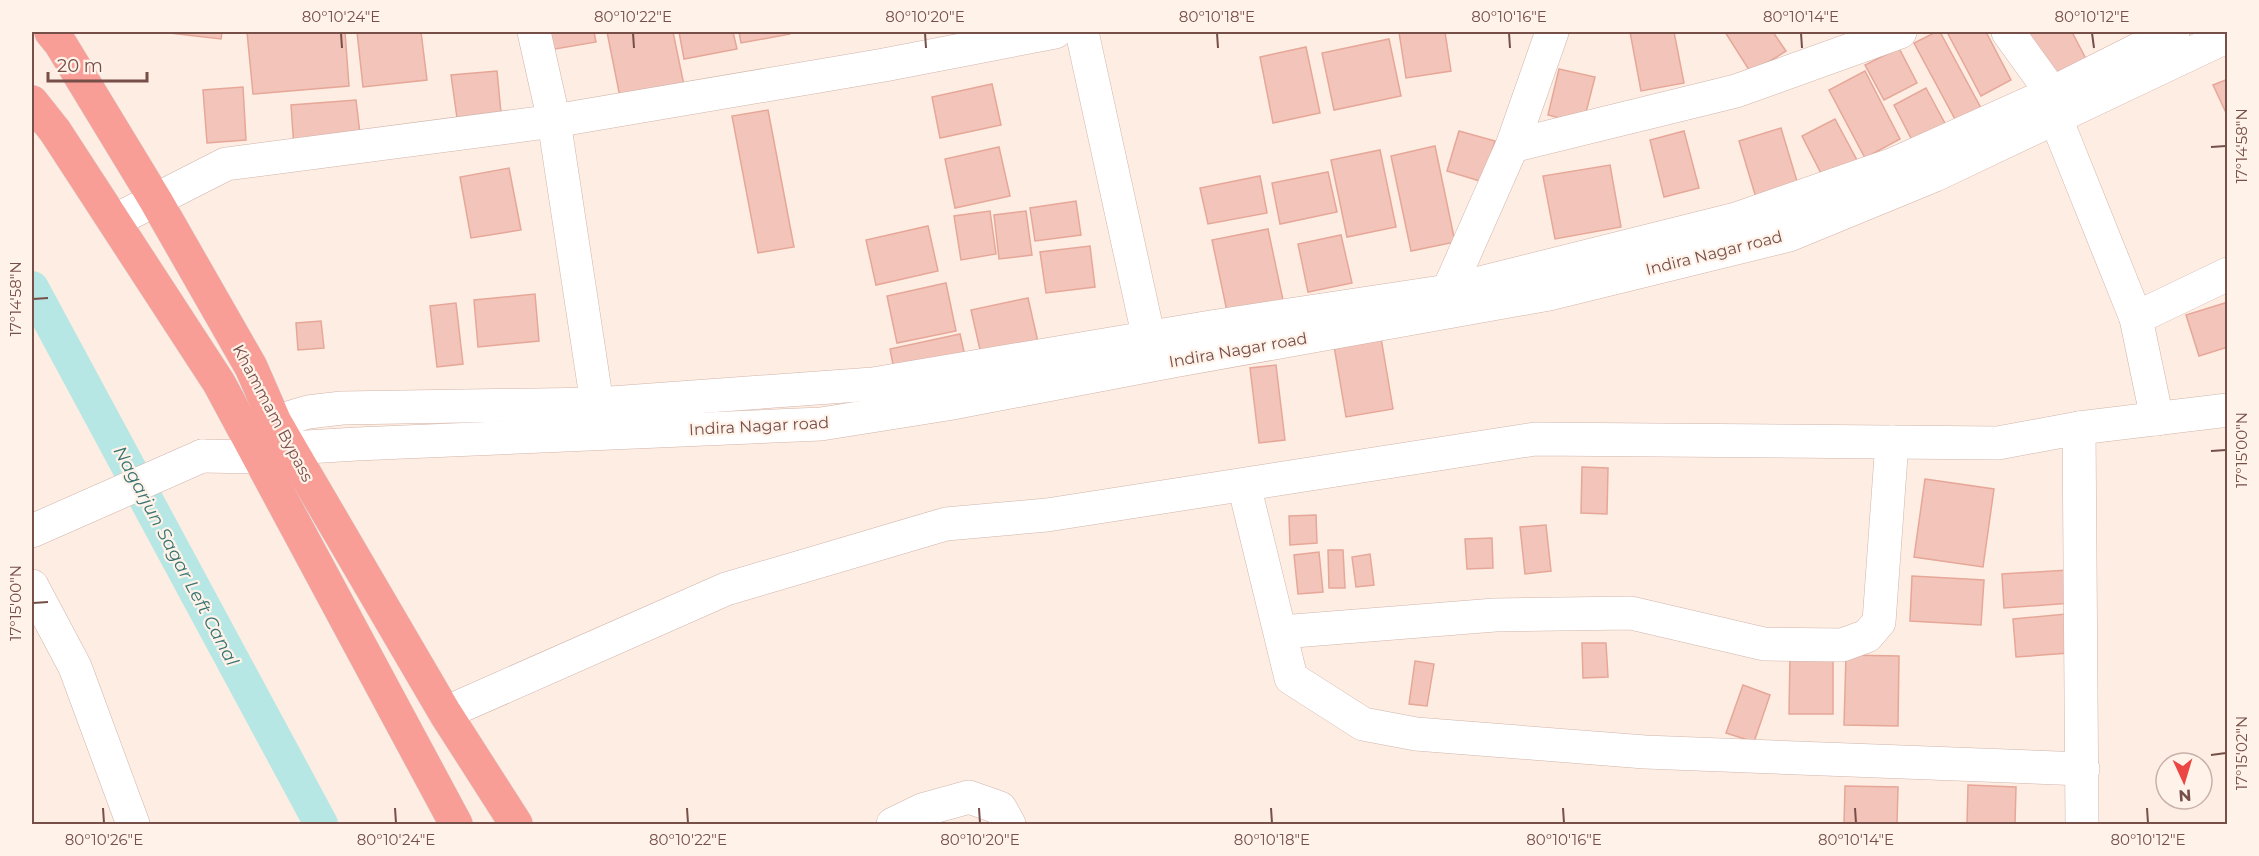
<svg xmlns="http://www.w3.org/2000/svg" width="2259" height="856" font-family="Montserrat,sans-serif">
	<rect width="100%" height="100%" fill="#fdede2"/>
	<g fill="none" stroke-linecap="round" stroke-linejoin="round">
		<!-- canal -->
		<polyline stroke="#b6e7e4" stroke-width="34" points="32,288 321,824"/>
	</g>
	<!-- building -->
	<g fill="#f3c4b9" stroke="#e6a799" stroke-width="1.5">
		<polygon points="161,32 222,32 221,39"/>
		<polygon points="247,32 345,32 349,86 253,94"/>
		<polygon points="357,32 421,32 427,80 363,87"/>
		<polygon points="540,32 594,32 596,42 544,51"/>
		<polygon points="607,32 673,32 686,95 622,107"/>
		<polygon points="679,32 733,32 737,49 684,59"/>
		<polygon points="739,32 789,32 790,34 741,43"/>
		<polygon points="1399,32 1445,32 1451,71 1406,78"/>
		<polygon points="1630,32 1674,32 1684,83 1641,91"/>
		<polygon points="1725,32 1773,32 1786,51 1751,73"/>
		<polygon points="1936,32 1940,32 1981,108 1956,121 1914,43"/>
		<polygon points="1947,32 1986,32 2011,80 1981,96"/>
		<polygon points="2028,32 2072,32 2087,61 2053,79"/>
		<polygon points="1389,39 1401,96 1334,110 1322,53"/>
		<polygon points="1306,47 1320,113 1273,123 1260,57"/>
		<polygon points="1899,48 1917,83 1884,100 1865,65"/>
		<polygon points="1559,69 1595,77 1583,124 1548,115"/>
		<polygon points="497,71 501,113 457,118 451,75"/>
		<polygon points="1865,71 1900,139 1865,158 1829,90"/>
		<polygon points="2228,79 2228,117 2213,85"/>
		<polygon points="992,84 1001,125 940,138 932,97"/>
		<polygon points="243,87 246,140 207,143 203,90"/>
		<polygon points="1926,88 1948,129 1915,146 1894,105"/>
		<polygon points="356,100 361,142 294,148 291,105"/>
		<polygon points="768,110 794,247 758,253 732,116"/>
		<polygon points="1835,119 1859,164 1825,181 1802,136"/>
		<polygon points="1781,128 1799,188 1757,201 1739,141"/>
		<polygon points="1459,131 1495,141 1483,182 1447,171"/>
		<polygon points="1684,131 1699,188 1664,197 1650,140"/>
		<polygon points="1435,146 1455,242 1411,251 1391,156"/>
		<polygon points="999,147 1010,196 955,208 945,159"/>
		<polygon points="1380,150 1396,227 1347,237 1331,160"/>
		<polygon points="1610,165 1621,227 1555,239 1543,176"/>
		<polygon points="509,168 521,230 471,238 460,177"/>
		<polygon points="1328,172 1337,212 1280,224 1272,183"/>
		<polygon points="1260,176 1267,213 1208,224 1200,188"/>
		<polygon points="1076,201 1081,235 1035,241 1030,208"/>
		<polygon points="990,211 996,254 961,260 954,216"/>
		<polygon points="1026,211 1032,255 999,259 994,215"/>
		<polygon points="928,226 938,271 876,285 866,240"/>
		<polygon points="1268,229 1284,305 1228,316 1212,240"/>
		<polygon points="1341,235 1352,283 1308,292 1298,244"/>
		<polygon points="1090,246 1095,287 1046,293 1040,252"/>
		<polygon points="946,283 956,331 897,343 887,296"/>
		<polygon points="535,294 539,341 478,347 474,300"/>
		<polygon points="1028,298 1038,342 981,354 971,310"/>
		<polygon points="2228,302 2228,347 2199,356 2186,315"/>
		<polygon points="456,303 463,364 437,367 430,306"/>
		<polygon points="321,321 324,348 298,350 296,323"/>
		<polygon points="1380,332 1393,409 1346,417 1333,340"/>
		<polygon points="960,334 967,365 896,380 890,349"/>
		<polygon points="1276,365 1285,440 1259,443 1250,368"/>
		<polygon points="1582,467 1608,468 1607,514 1581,513"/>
		<polygon points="1925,479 1994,489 1983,567 1914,557"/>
		<polygon points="1316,515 1317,543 1290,545 1289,516"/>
		<polygon points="1546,525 1551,571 1525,574 1520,527"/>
		<polygon points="1492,538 1493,568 1467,569 1465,539"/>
		<polygon points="1328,550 1343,550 1345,588 1329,588"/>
		<polygon points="1319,552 1323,592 1298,594 1294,555"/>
		<polygon points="1370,554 1374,585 1356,587 1352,557"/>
		<polygon points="2069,570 2071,603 2004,608 2002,574"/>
		<polygon points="1912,576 1984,580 1981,625 1910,621"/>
		<polygon points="2066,614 2069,653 2016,657 2013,619"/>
		<polygon points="1582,643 1606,643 1608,677 1583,678"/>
		<polygon points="1790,655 1833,655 1833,714 1789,714"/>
		<polygon points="1846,655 1899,656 1898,726 1844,725"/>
		<polygon points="1415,661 1434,664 1427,706 1409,704"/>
		<polygon points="1743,685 1770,695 1754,742 1726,733"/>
		<polygon points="1968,785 2016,787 2015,824 1967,824"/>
		<polygon points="1845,786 1898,787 1897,824 1844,824"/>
	</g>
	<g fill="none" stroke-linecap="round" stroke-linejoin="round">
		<!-- street casing -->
		<g stroke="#d1b5ac" stroke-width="34">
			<g id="street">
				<polyline points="534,32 554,121 597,404"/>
				<polyline points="1082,32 1149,339"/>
				<polyline points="2008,32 2052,93"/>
				<polyline points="2056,119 2136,318 2157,419"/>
				<polyline points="1512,146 1736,91 1900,32"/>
				<polyline points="114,221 226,164 554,121 884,65 1055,32"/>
				<polyline points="1448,291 1512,146 1552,32"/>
				<polyline points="2136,318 2228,274"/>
				<polyline points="2079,428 2082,824"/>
				<polyline points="1244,485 1291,678 1363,724 1416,734 1645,752 2083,769"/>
				<polyline points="32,531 202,456"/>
				<polyline points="32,586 75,667 133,824"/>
				<polyline points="1281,632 1495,615 1631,613 1764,644 1842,645 1867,636 1879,622 1892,442"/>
				<polyline points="445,713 726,589 946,524 1047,515 1535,439 1998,443 2079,428 2228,410"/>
				<polyline points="893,824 922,810 969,797 1000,808 1009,824"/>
			</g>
		</g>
		<!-- secondary casing -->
		<g stroke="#d4b3a9" stroke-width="34">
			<g id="secondary">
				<polyline points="248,430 308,412 342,408 597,404 873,384 1211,327 1448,291 1736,219 1894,164 2052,93 2173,32"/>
				<polyline points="202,456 258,457 290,448 357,444 821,424 947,404 1173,361 1549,294 1789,235 1935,175 2228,36"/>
			</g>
		</g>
		<!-- highway casing -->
		<g stroke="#d9cecc" stroke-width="34">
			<g id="highway">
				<polyline points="51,32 60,43 156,201 251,367 275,422 290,448 445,713 516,824"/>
				<polyline points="32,102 55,131 219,383 456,824"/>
			</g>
		</g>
		<!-- street -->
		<use href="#street" stroke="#fff" stroke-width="33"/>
		<!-- secondary -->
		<use href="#secondary" stroke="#fff" stroke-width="33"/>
		<!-- highway -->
		<use href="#highway" stroke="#f99d97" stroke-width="33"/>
	</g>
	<!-- ticks -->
	<path fill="none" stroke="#764f48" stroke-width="2" d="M341 33 342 48M633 33 634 48M925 33 926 48M1217 33 1218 48M1509 33 1510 48M1801 33 1802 48M2092 33 2094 48M2211 147 2226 146M33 299 48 298M2211 451 2226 450M33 603 48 602M2211 755 2226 753M103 808 104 823M395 808 396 823M687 808 688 823M979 808 980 823M1271 808 1272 823M1563 808 1564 823M1855 808 1856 823M2147 808 2148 823"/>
	<g text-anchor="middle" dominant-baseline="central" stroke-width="4.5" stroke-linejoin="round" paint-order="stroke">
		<!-- street labels -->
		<g font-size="16" fill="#764f48" stroke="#fff2e9">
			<text transform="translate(1714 253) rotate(-14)">Indira Nagar road</text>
			<text transform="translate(1238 350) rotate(-10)">Indira Nagar road</text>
			<text transform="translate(273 413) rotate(62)">Khammam Bypass</text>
			<text transform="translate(759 426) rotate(-3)">Indira Nagar road</text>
		</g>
		<!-- water labels -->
		<g font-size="18" font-style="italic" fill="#387472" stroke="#fff2e9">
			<text transform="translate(176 556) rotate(62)">Nagarjun Sagar Left Canal</text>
		</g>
	</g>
	<!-- border -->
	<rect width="2259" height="856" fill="none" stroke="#fff2e9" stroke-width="66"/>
	<!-- north arrow -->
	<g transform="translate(2184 781) rotate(176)"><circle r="28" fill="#fff2e9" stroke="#c8b1a9" stroke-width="1.5"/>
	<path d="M0-4.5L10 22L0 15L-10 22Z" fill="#eb4643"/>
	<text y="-9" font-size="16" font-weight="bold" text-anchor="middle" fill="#764f48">N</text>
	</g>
	<!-- scale -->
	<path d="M48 72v9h99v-9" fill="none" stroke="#764f48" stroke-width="3"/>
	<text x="57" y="72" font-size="18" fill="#764f48" stroke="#fff2e9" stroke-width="4.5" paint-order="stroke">20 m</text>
	<rect x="33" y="33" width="2193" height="790" fill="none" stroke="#764f48" stroke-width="2"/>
	<g font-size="15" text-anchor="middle" fill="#764f48">
		<text x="341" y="22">80°10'24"E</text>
		<text x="633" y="22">80°10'22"E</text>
		<text x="925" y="22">80°10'20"E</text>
		<text x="1217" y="22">80°10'18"E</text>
		<text x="1509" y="22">80°10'16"E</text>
		<text x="1801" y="22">80°10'14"E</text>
		<text x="2092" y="22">80°10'12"E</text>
		<text transform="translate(2242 146) rotate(-90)" y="5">17°14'58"N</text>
		<text transform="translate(16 299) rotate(-90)" y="5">17°14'58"N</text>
		<text transform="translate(2242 450) rotate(-90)" y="5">17°15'00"N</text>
		<text transform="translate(16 603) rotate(-90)" y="5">17°15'00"N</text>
		<text transform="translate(2242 753) rotate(-90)" y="5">17°15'02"N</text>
		<text x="104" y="845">80°10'26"E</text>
		<text x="396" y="845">80°10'24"E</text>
		<text x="688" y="845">80°10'22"E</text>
		<text x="980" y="845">80°10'20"E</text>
		<text x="1272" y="845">80°10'18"E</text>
		<text x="1564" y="845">80°10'16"E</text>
		<text x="1856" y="845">80°10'14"E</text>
		<text x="2148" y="845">80°10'12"E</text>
	</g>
</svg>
